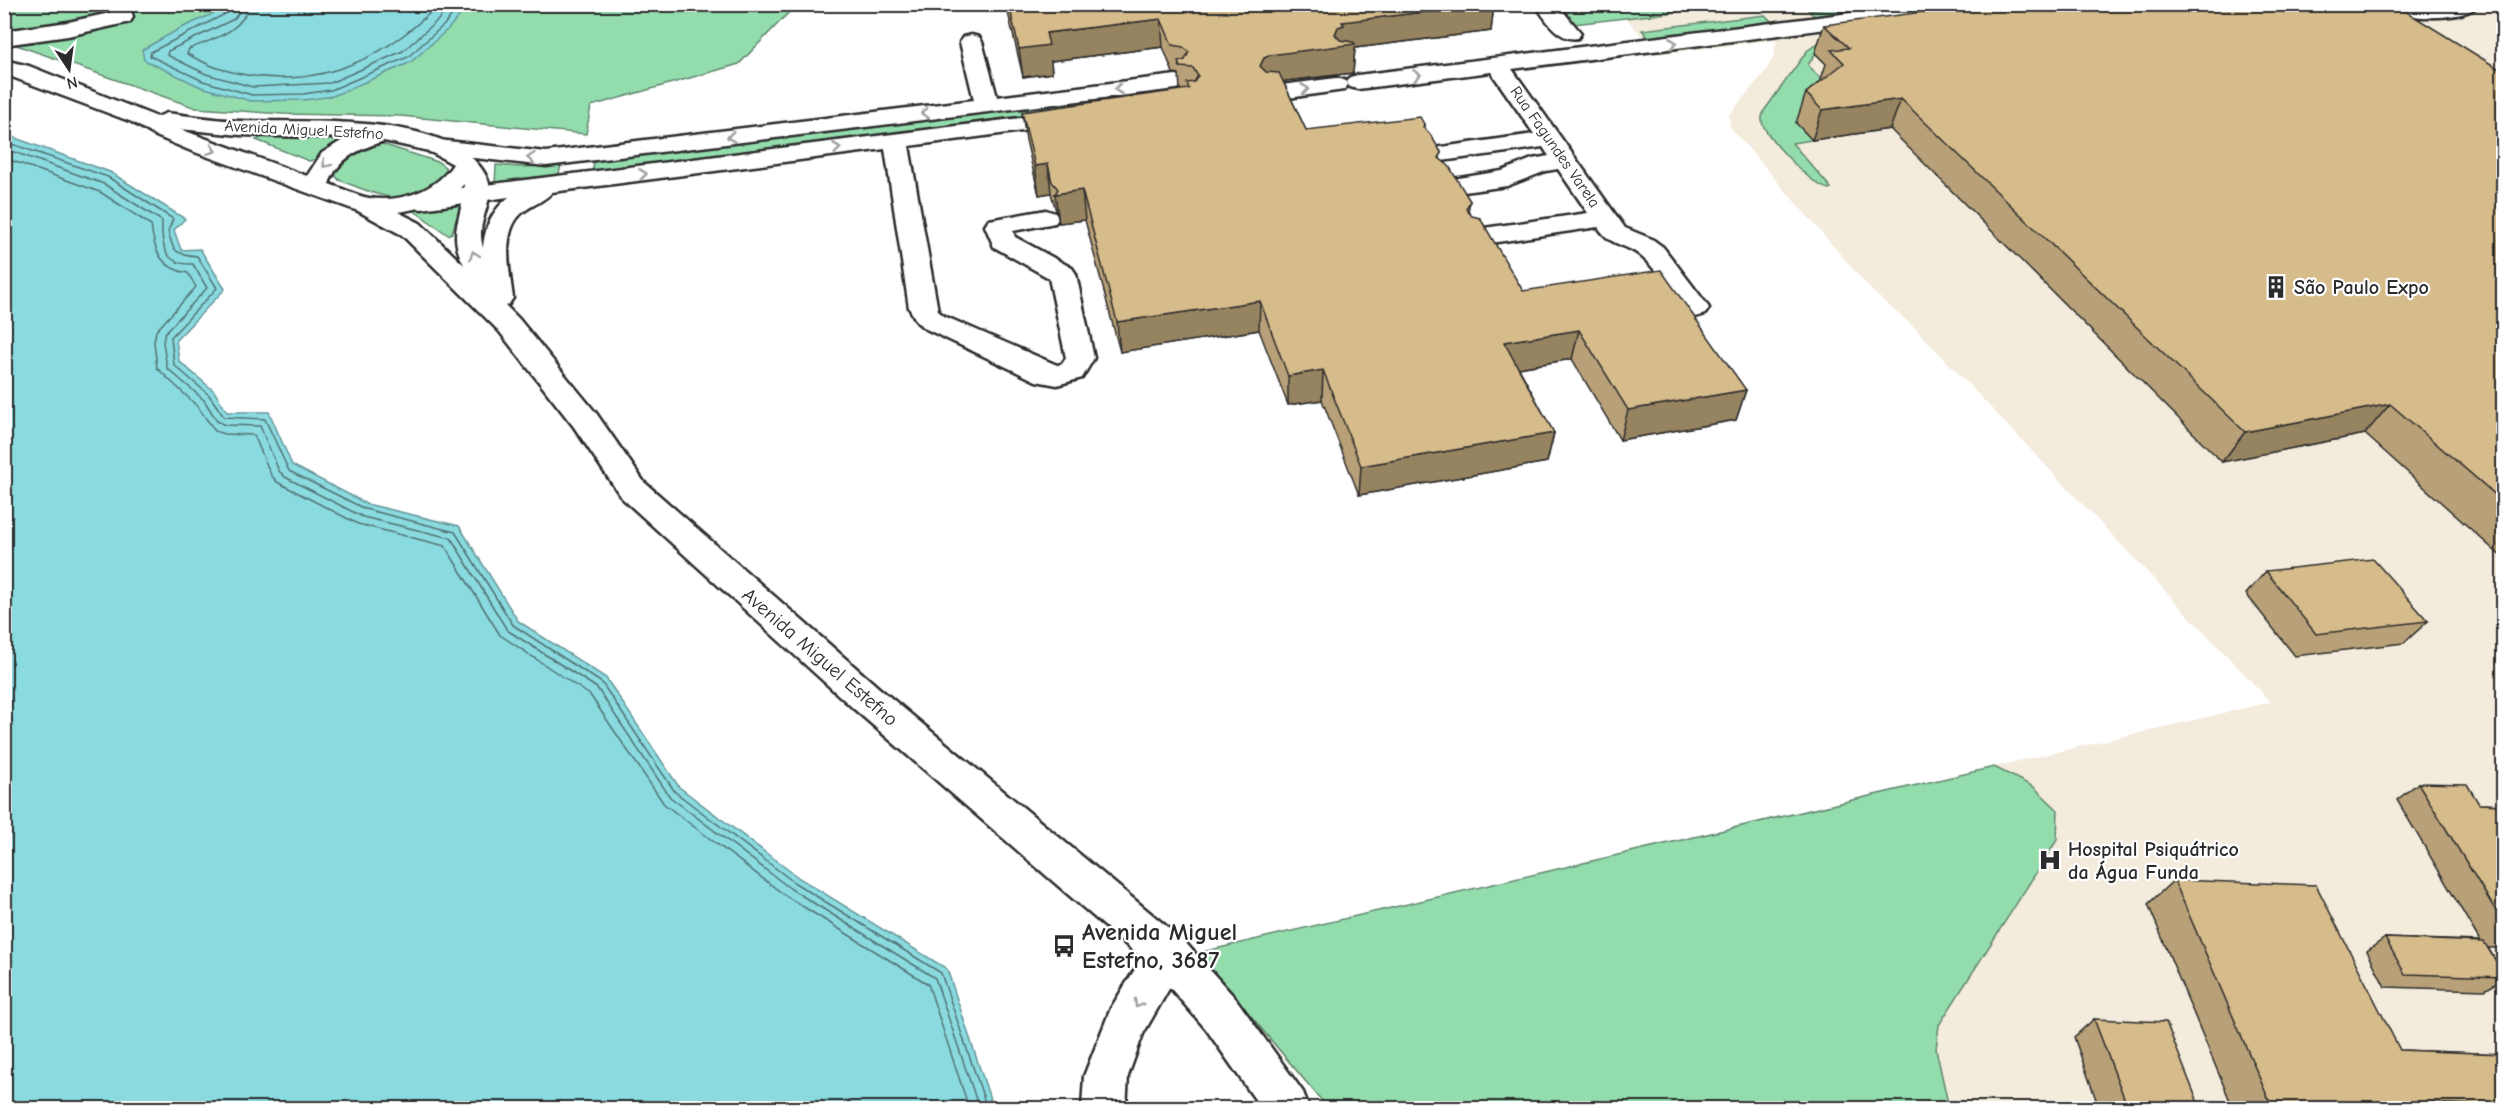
<svg xmlns="http://www.w3.org/2000/svg" width="2508" height="1113" font-family="'Comic Neue',sans-serif">
	<rect width="100%" height="100%" fill="#fff"/>
	<filter id="ink" filterUnits="userSpaceOnUse"><feTurbulence type="fractalNoise" baseFrequency=".0167" numOctaves="2"/><feDisplacementMap in="SourceGraphic" scale="12" xChannelSelector="R" yChannelSelector="G"/><feConvolveMatrix kernelMatrix="1 2 1 2 8 2 1 2 1" color-interpolation-filters="sRGB"/></filter>
	<g filter="url(#ink)">
		<!-- built -->
		<polygon fill="#f3ebdc" points="1559,5 2503,5 2503,1108 1328,1108 1287,1062 1198,953 2271,702 1913,326 1873,292 1730,127 1729,115 1765,72 1774,56 1776,42 1774,40 1658,54 1626,18 1574,24"/>
		<!-- green -->
		<g fill="#93ddad" stroke="#5f846c" stroke-width="1.5">
			<polygon points="4,5 796,5 739,64 591,106 586,134 401,116 283,114 196,108 5,41"/>
			<polygon points="1559,5 1737,5 1574,24"/>
			<polygon points="1845,5 1851,6 1855,13 1818,18 1808,11"/>
			<polygon points="1765,15 1774,24 1650,40 1642,30"/>
			<path d="M1821 41 1818 50 1808 65 1833 92 1796 122 1812 140 1792 143 1831 188 1829 189C1812 186 1774 144 1765 129 1761 123 1761 117 1764 111L1807 51Z"/>
			<polygon points="1070,101 1073,113 592,174 594,161"/>
			<polygon points="263,137 349,137 318,159 309,161 256,140"/>
			<path d="M382 144 438 162 445 167 447 174C411 213 381 196 339 180L335 175 333 166 366 146Z"/>
			<polygon points="496,165 522,167 561,165 558,178 495,184"/>
			<polygon points="461,203 452,233 448,235 413,210"/>
			<polygon points="1994,767 2034,787 2058,810 2057,840 1939,1025 1936,1049 1949,1108 1328,1108 1198,953"/>
		</g>
		<!-- water -->
		<g fill="#8adbe0" stroke="#649598" stroke-width="1.5">
			<polygon points="232,5 232,4 469,5 448,29 411,62 333,96 304,100 251,101 201,87 144,60 142,50 179,29"/>
			<polygon points="15,138 110,172 185,219 174,230 181,250 200,249 225,289 176,340 179,361 214,391 227,412 269,412 292,465 367,504 459,526 518,621 606,678 679,787 799,878 947,969 993,1108 5,1108 4,139"/>
		</g>
		<g fill="none" stroke-linecap="round" stroke-linejoin="round">
			<!-- shore -->
			<g stroke="#517173" stroke-width="1.5">
				<polyline points="233,4 229,12 151,52 150,56 203,81 252,95 303,94 331,90 408,57 444,25 461,4"/>
				<polyline points="240,4 239,12 234,19 168,51 167,55 206,74 253,87 330,83 403,51 438,20 451,4"/>
				<path d="M249 4C243 32 213 39 189 49L187 54C198 59 209 66 221 69 306 94 379 65 439 4"/>
				<path d="M4 145H15L108 177 173 219 168 231C174 252 174 254 197 256L217 288 171 337 174 365 209 395 224 417 265 419 289 471 365 509 455 532 513 625 602 683 675 792 795 883 941 973 987 1108"/>
				<path d="M4 152H14L104 184 162 221C161 246 164 265 193 264L207 288 165 333 163 342 167 368 204 400 217 421 225 425 260 426 279 471 285 477 363 517 451 538 507 630 597 688 670 797 791 889 935 978 979 1108"/>
				<path d="M4 161H13L100 192 151 225C154 251 161 269 188 273L196 287 156 331 154 342 157 368 197 406 215 431 224 434 254 435 271 475 277 482 358 524 445 546 500 635 590 695 664 804 786 896 928 984 969 1108"/>
			</g>
			<!-- minor casing -->
			<g stroke="#2b2b2b" stroke-width="5">
				<g id="minor">
					<polygon points="107,4 129,4 133,17 130,22 68,36 4,45 4,31 68,22 110,13"/>
					<path d="M1535 4H1557L1581 33 1578 38C1559 42 1545 19 1535 4Z"/>
					<path d="M1921 4H1986L1984 9 1976 10 1512 69 1625 228 1652 239 1663 247 1705 302 1709 308 1705 314 1695 317 1685 314C1672 296 1660 272 1643 258 1626 242 1613 249 1598 227L1477 245 1468 243 1464 237 1468 231 1477 229 1588 213 1558 169 1546 171 1507 186 1450 194 1441 191 1437 186 1441 181 1502 171 1532 159 1549 156 1543 147 1434 162 1425 160 1422 155 1425 150 1434 148 1534 134 1491 72 1358 89 1350 87 1346 82 1350 77 1358 75Z"/>
					<path d="M2383 4H2479C2468 22 2394 21 2383 4Z"/>
					<polygon points="971,35 979,37 982,42 997,97 1176,75 1184,77 1188,82 1184,87 1176,89 546,166 438,154 429,152 426,147 429,142 438,140 546,152 974,100 960,42 963,37"/>
					<polygon points="1336,78 1344,80 1348,85 1344,90 1274,100 1266,98 1262,93 1266,88 1274,86"/>
					<path d="M1068 112 1076 114 1080 119 1076 124 909 146 938 311 944 316 1057 365 1062 364 1066 358 1049 278 994 247 985 226 989 220 1046 210 1055 213 1059 218 1055 223 1013 231 1015 237 1072 268 1076 274 1094 358 1082 378 1057 385 1036 381 924 328 917 322 909 308 885 149 552 192C545 201 531 205 522 213 500 232 510 273 513 298L509 304 499 307 489 304 485 298C482 261 476 223 509 197L421 209 412 206 408 201 412 196 421 193Z"/>
					<polygon points="1168,934 1183,940 1189,954 1143,1034 1128,1076 1126,1108 1082,1108 1084,1076 1111,1008 1153,940"/>
				</g>
			</g>
			<!-- major casing -->
			<g stroke="#2b2b2b" stroke-width="5">
				<path id="major" d="M4 60 29 66 157 117 167 113C191 116 215 120 240 121 304 123 456 111 487 178 495 194 482 214 481 231 480 255 496 274 509 293L505 299 500 300 519 319 596 413 644 482 879 688 1183 940 1236 999 1303 1092 1309 1108H1261L1206 1029 1153 968 853 708 622 498 574 427 499 331 402 235 358 211 189 150 156 136 132 122 4 74ZM180 129 240 135 346 138 322 153 307 176ZM384 141 429 151 453 164C436 191 400 203 369 198 356 196 342 188 329 184 338 158 359 149 384 141ZM464 184C464 218 446 230 464 265L420 223 398 212C423 208 446 203 464 184Z"/>
			</g>
			<!-- minor -->
			<use href="#minor" fill="#fff" fill-rule="evenodd"/>
			<!-- major -->
			<use href="#major" fill="#fff" fill-rule="evenodd"/>
		</g>
		<!-- wall -->
		<g fill="#b8a178" stroke="#2b2b2b" stroke-width="1.5">
			<polygon points="1006,4 1494,4 1491,31 1355,48 1353,73 1283,81 1306,130 1424,124 1424,128 1441,152 1440,160 1470,201 1468,212 1523,291 1746,390 1736,420 1620,440 1572,359 1519,368 1554,433 1547,462 1359,495 1322,400 1288,405 1259,330 1120,352 1085,220 1059,223 1057,213 1056,211 1051,193 1039,195 1026,140 1022,112 1180,91 1179,74 1173,73 1163,47 1051,61 1052,73 1023,77"/>
			<polygon points="1824,25 2504,72 2504,559 2365,434 2222,462 1890,129 1812,140 1796,123 1806,93 1822,80 1821,79 1826,64 1815,53"/>
			<polygon points="2266,571 2428,621 2404,643 2295,656 2246,594"/>
			<polygon points="2418,783 2479,804 2504,805 2504,948 2488,948 2504,974 2504,979 2485,990 2385,987 2367,951 2385,938 2480,941 2397,800"/>
			<polygon points="2174,880 2400,1050 2504,1054 2504,1108 2233,1108 2148,904"/>
			<polygon points="2094,1019 2200,1108 2217,1108 2099,1108 2074,1037"/>
		</g>
		<!-- shaded-wall -->
		<g fill="#968361" stroke="#2b2b2b" stroke-width="1.5">
			<polygon points="1489,4 1494,4 1491,31 1355,48 1353,73 1269,83 1260,66 1264,58 1270,55 1335,34 1338,27 1342,22"/>
			<polygon points="1161,19 1163,47 1051,61 1052,73 1023,77 1019,49 1046,33"/>
			<polygon points="1901,99 1890,129 1812,140 1822,110"/>
			<polygon points="1048,164 1051,193 1039,195 1035,166"/>
			<polygon points="1082,190 1085,220 1059,223 1055,194"/>
			<polygon points="1260,301 1259,330 1120,352 1117,322"/>
			<polygon points="1579,330 1572,359 1499,371 1504,342"/>
			<polygon points="1323,370 1322,400 1288,405 1288,376"/>
			<polygon points="1746,390 1736,420 1620,440 1628,410"/>
			<polygon points="2390,404 2365,434 2222,462 2245,432"/>
			<polygon points="1554,433 1547,462 1359,495 1361,466"/>
		</g>
		<!-- building -->
		<g fill="#d6bb8b" stroke="#2b2b2b" stroke-width="1.5">
			<polygon points="1009,4 1489,4 1342,22 1344,25 1338,27 1335,34 1340,40 1353,42 1355,44 1270,55 1264,58 1260,66 1266,72 1279,73 1306,130 1420,117 1424,124 1423,127 1430,134 1441,152 1439,158 1449,166 1470,201 1466,209 1472,216 1480,218 1523,291 1661,270 1746,390 1628,410 1579,330 1504,342 1554,433 1361,466 1323,370 1288,376 1260,301 1117,322 1082,190 1055,194 1058,189 1052,182 1048,164 1035,166 1022,112 1189,89 1187,83 1194,82 1198,76 1193,68 1180,67 1178,62 1185,60 1189,52 1183,47 1172,45 1161,19 1046,33 1049,45 1019,49"/>
			<polygon points="1983,4 2394,4 2504,72 2504,502 2390,404 2245,432 1901,99 1822,110 1806,93 1844,63 1831,50 1849,48 1824,25"/>
			<polygon points="2373,559 2428,621 2316,634 2266,571"/>
			<polygon points="2418,783 2467,784 2479,804 2504,805 2504,924"/>
			<polygon points="2174,880 2316,885 2400,1050 2504,1054 2504,1106 2427,1103 2430,1108 2313,1108 2272,1107"/>
			<polygon points="2385,938 2484,942 2504,974 2504,977 2405,974"/>
			<polygon points="2094,1019 2166,1022 2200,1108 2217,1108 2128,1108"/>
		</g>
		<!-- one-way arrows -->
		<defs><path id="oneway-chevron" d="M-2-3.5L2.5 0L-2 3.5" fill="none" stroke-width="1.6" stroke-linecap="round" stroke-linejoin="round" transform="scale(1.5)"/></defs>
		<g stroke="#a0a0a0">
			<use href="#oneway-chevron" transform="translate(1673 43) rotate(-7)"/>
			<use href="#oneway-chevron" transform="translate(1417 75) rotate(-7)"/>
			<use href="#oneway-chevron" transform="translate(1118 89) rotate(173)"/>
			<use href="#oneway-chevron" transform="translate(1305 89) rotate(-7)"/>
			<use href="#oneway-chevron" transform="translate(925 113) rotate(173)"/>
			<use href="#oneway-chevron" transform="translate(731 137) rotate(173)"/>
			<use href="#oneway-chevron" transform="translate(837 148) rotate(-7)"/>
			<use href="#oneway-chevron" transform="translate(212 150) rotate(20)"/>
			<use href="#oneway-chevron" transform="translate(531 158) rotate(-175)"/>
			<use href="#oneway-chevron" transform="translate(326 164) rotate(128)"/>
			<use href="#oneway-chevron" transform="translate(643 174) rotate(-7)"/>
			<use href="#oneway-chevron" transform="translate(474 255) rotate(-110)"/>
			<use href="#oneway-chevron" transform="translate(1138 1004) rotate(121)"/>
		</g>
	</g>
	<!-- icons -->
	<defs>
		<g id="building-bare" transform="scale(1.8)"><path d="M-4-6H4V6H1V3H-1V6H-4ZM-2.5-4.3h1.7v1.8h-1.7ZM.8-4.3h1.7v1.8H.8ZM-2.5-1h1.7V.8h-1.7ZM.8-1h1.7V.8H.8Z" fill="#2b2b2b" stroke="#fff" stroke-width="2.5" paint-order="stroke"/></g>
		<g id="hospital-bare" transform="scale(1.8)"><path d="M-5-5h3v3.5h4V-5h3V5h-3V1.5h-4V5h-3Z" fill="#2b2b2b" stroke="#fff" stroke-width="2.5" paint-order="stroke"/></g>
		<g id="bus-bare" transform="scale(1.8)"><path d="M-5-6H5V4H4V6H2V4H-2V6H-4V4H-5ZM-3.5-4V0h7V-4ZM-3.5 1.2v1.5H-2V1.2ZM2 1.2v1.5H3.5V1.2Z" fill="#2b2b2b" stroke="#fff" stroke-width="2.5" paint-order="stroke"/></g>
	</defs>
	<g fill-rule="evenodd">
		<use href="#building-bare" x="2276" y="287"/>
		<use href="#hospital-bare" x="2050" y="860"/>
		<use href="#bus-bare" x="1064" y="946"/>
	</g>
	<g text-anchor="middle" dominant-baseline="central" stroke-width="4.5" stroke-linejoin="round" paint-order="stroke">
		<!-- far-street labels -->
		<g font-size="16" fill="#2b2b2b" stroke="#fff">
			<text transform="translate(304 130) rotate(3)">Avenida Miguel Estefno</text>
			<text transform="translate(1555 147) rotate(55)">Rua Fagundes Varela</text>
		</g>
		<!-- poi labels -->
		<g font-size="20" font-weight="bold" fill="#2b2b2b" stroke="#fff" text-anchor="start">
			<text x="2294" y="287">São Paulo Expo</text>
			<text x="2068" y="849">Hospital Psiquátrico<tspan x="2068" dy="23">da Água Funda</tspan></text>
		</g>
		<!-- street labels -->
		<g font-size="20" fill="#2b2b2b" stroke="#fff">
			<text transform="translate(820 657) rotate(41)">Avenida Miguel Estefno</text>
		</g>
		<!-- near-poi labels -->
		<g font-size="24" font-weight="bold" fill="#2b2b2b" stroke="#fff" text-anchor="start">
			<text x="1082" y="932">Avenida Miguel<tspan x="1082" dy="28">Estefno, 3687</tspan></text>
		</g>
	</g>
	<!-- margin -->
	<rect width="2508" height="1113" fill="none" stroke="#fff" stroke-width="24"/>
	<rect x="12" y="12" width="2484" height="1089" fill="none" stroke="#2b2b2b" stroke-width="2" filter="url(#ink)"/>
	<!-- north arrow -->
	<g transform="translate(69 69) rotate(167)" stroke="#ffffff" stroke-width="4.5" paint-order="stroke">
	<path d="M0-4.5L10 22L0 15L-10 22Z" fill="#2b2b2b"/>
	<text y="-9" font-size="16" font-weight="bold" text-anchor="middle" fill="#2b2b2b">N</text>
	</g>
</svg>
